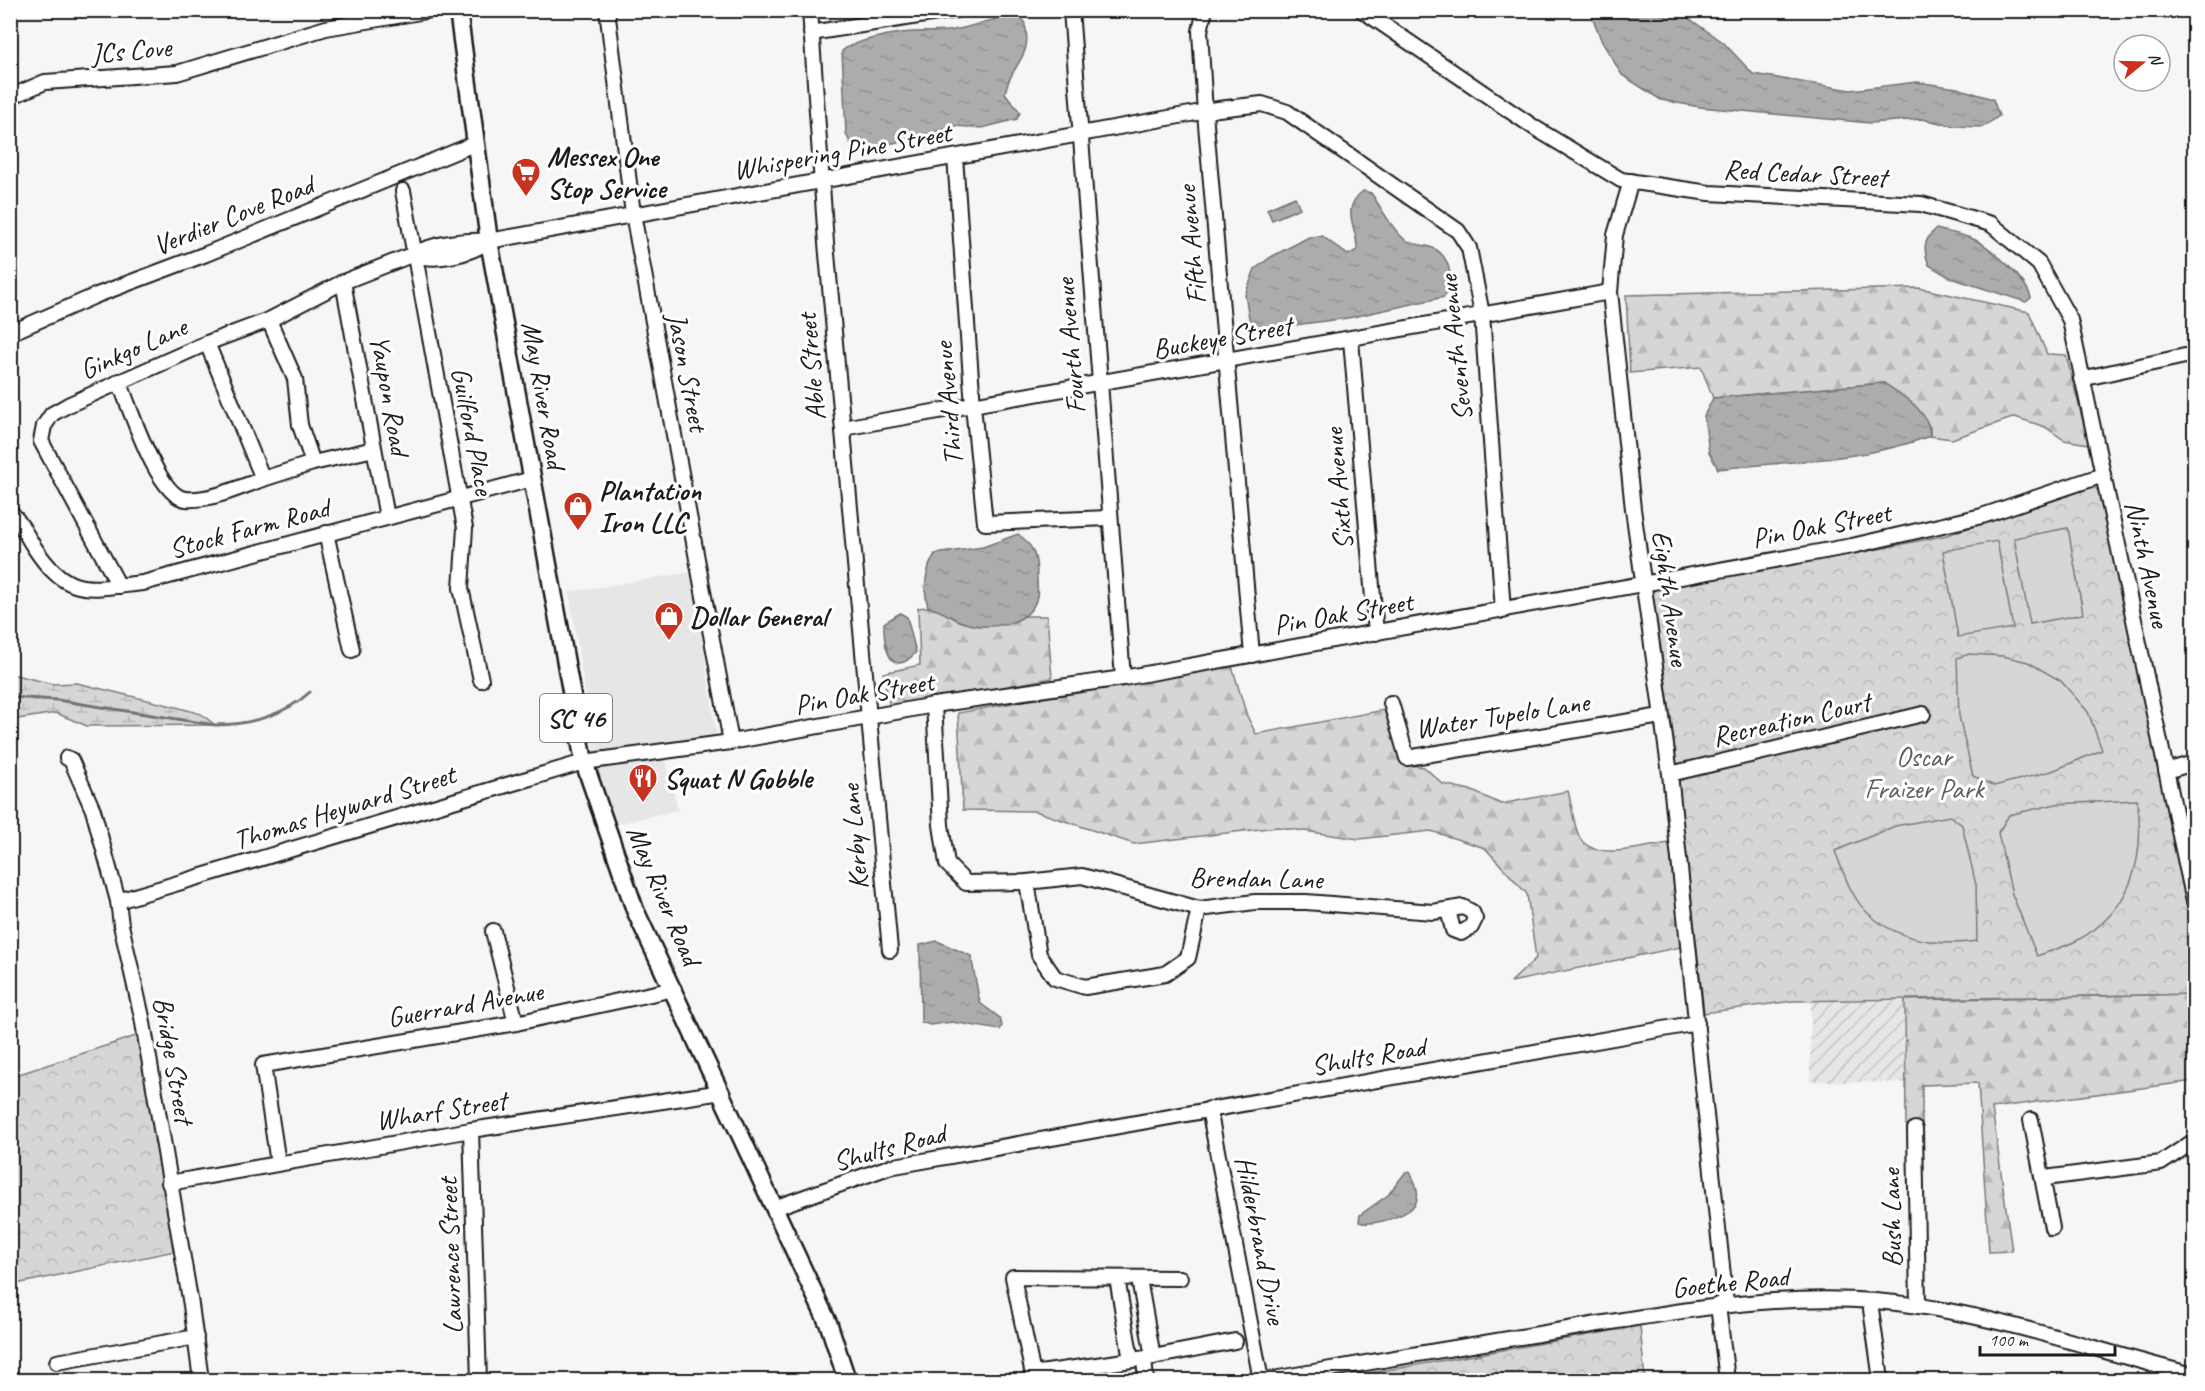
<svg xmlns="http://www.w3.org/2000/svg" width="2205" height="1391" font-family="Caveat,sans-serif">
	<defs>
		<pattern id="industrial-furrows" width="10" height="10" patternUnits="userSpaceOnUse" patternTransform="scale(1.5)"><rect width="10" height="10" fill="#e6e6e6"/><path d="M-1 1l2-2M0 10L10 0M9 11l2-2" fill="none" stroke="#c5c5c5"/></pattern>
		<pattern id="forest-firs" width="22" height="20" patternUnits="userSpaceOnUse" patternTransform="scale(1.5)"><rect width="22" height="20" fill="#d6d6d6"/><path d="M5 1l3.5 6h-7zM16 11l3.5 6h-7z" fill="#b7b7b7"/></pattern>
		<pattern id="wetland-marsh" width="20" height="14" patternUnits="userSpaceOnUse" patternTransform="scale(1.5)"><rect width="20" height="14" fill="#d6d6d6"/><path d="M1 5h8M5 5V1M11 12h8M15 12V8" fill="none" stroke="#b7b7b7"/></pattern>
		<pattern id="park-crowns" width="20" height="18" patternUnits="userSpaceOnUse" patternTransform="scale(1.5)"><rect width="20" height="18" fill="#d6d6d6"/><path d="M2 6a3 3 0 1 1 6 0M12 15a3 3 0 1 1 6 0" fill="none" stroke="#b7b7b7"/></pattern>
		<pattern id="water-ripples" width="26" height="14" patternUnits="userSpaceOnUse" patternTransform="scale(1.5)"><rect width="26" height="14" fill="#acacac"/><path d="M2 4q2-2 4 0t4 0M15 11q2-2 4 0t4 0" fill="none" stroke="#939393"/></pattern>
	</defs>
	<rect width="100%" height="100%" fill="#f6f6f6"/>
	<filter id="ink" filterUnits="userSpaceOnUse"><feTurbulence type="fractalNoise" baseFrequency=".0167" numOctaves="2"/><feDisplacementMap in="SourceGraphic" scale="12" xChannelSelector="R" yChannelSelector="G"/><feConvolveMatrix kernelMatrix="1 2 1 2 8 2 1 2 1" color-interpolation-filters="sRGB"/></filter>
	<g filter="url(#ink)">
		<!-- built -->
		<polygon fill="#e6e6e6" points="692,572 717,738 663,748 678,810 617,824 597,769 569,592"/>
		<!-- industrial -->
		<polygon fill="url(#industrial-furrows)" points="1905,1000 1904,1083 1810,1081 1811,1001"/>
		<!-- forest -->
		<g fill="url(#forest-firs)" stroke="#797979" stroke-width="1.5">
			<polygon points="1919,288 2029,312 2047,354 2066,355 2089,444 2064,440 2045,427 2015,417 1952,439 1930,436 1930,427 1884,383 1713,398 1701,367 1630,373 1626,295"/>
			<polygon points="928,607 942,610 960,621 1006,625 1023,616 1047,616 1052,678 890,708 883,673 920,665 918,608"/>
			<path d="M1231 663 1247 716 1256 734 1384 710 1403 764 1424 767 1443 784 1470 790 1501 804 1568 791C1572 805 1573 823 1579 836 1591 863 1645 846 1669 843L1681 947 1511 982 1536 958 1527 894 1485 848 1431 831 1359 839 1277 827 1134 844 1035 811 963 810 958 713Z"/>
			<polygon points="2194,994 2194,1081 1992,1108 2012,1251 1989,1252 1978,1083 1922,1085 1922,1125 1906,1125 1905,1000"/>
		</g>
		<!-- wetland -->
		<polygon fill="url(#wetland-marsh)" stroke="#797979" stroke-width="1.5" points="11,674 53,684 77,683 176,707 201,714 215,725 87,726 56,713 11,720"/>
		<!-- park -->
		<g fill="url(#park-crowns)" stroke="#797979" stroke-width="1.5">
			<polygon points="2093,487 2099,491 2194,930 2194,994 1793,1001 1704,1013 1672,725 1652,590 1655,587 1864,552 1947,535"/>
			<polygon points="142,1034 175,1251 11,1285 10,1077"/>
			<polygon points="1640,1326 1645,1380 1330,1380"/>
		</g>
		<!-- garden -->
		<g fill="#d6d6d6" stroke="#797979" stroke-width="1.5">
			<polygon points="2068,528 2083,614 2030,624 2014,538"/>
			<polygon points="1997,541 2013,628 1958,637 1943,551"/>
			<polygon points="1969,654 2003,656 2028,662 2061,681 2088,712 2102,750 2052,771 1994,786 1973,776 1959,716 1957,658"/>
			<path d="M2137 800C2146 857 2132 912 2076 941 2064 947 2050 951 2037 956L2012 894 1998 833 2009 815 2056 804Z"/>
			<path d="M1950 816 1962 825 1976 885 1977 941C1931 948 1874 936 1851 890 1845 878 1840 864 1835 851L1895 826Z"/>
		</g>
		<!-- water -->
		<g fill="url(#water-ripples)" stroke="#727272" stroke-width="1.5">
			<polygon points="1590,11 1678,11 1723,42 1753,74 1851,90 1917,82 1957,88 1993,99 1999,116 1983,127 1954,126 1922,119 1870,123 1700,107 1661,100 1622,75 1602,42"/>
			<path d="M1016 15 1024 21C1035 58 1011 62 1005 93L1020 112 1017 119 982 128 955 126 905 141 864 148 852 146 846 134 842 51C855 40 895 33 912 32 927 31 939 33 954 30 975 26 994 18 1016 15Z"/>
			<path d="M1363 191 1371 193C1381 207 1390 226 1403 238 1411 245 1421 244 1430 247 1450 253 1456 282 1444 297L1348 318 1258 330 1250 323 1245 295 1255 269 1271 257 1309 237 1322 236 1348 255 1357 250C1358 227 1339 210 1363 191Z"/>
			<polygon points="1295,197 1300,208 1272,220 1267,209"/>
			<path d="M1936 229C1948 232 1962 234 1973 239 1990 246 2027 280 2031 298L2026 302 1951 278 1929 265C1923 249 1923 240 1936 229Z"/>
			<path d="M1884 383C1902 396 1930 410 1930 436 1864 461 1788 461 1718 469L1709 452 1704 416 1713 398Z"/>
			<path d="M1018 534C1035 546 1037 559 1037 578 1037 584 1038 591 1037 597 1030 627 985 631 962 622 949 617 942 610 928 607 923 590 925 570 935 554L983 547Z"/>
			<path d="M900 613 907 617 916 652C890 682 883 644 884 623Z"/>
			<polygon points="937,941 971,956 980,1003 1000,1018 1002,1026 1000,1030 952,1022 930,1025 921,1022 920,945"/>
			<path d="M1410 1172C1414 1180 1419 1189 1417 1199 1415 1215 1372 1227 1359 1222L1360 1215 1388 1195 1405 1173Z"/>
		</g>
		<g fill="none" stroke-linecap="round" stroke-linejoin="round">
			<!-- stream -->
			<path stroke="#727272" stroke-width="3" d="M10 697 57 700 215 725C249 725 285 715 310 692"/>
			<!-- minor casing -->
			<g stroke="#1c1c1c" stroke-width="18">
				<g id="minor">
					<polyline points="607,10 633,214 731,742"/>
					<polyline points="810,10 826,243 890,950"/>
					<polyline points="1071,10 1123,678"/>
					<polyline points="1205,10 1200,31 1205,113 1252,655"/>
					<polyline points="1362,10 1535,128 1621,180 1709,193 1921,204 1991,224 2039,264 2070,320 2194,901"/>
					<polyline points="811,33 956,10"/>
					<polyline points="10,97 45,82 177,73 326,28 432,10"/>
					<polyline points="955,157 973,406 985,523 1109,518"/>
					<polyline points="1631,181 1615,235 1610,292 1633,509 1670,774 1726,1304"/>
					<polyline points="403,191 465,528 461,588 481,680"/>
					<path d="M489 241C470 254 435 263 414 254 436 243 464 240 489 241L1218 109 1262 104 1287 112 1458 231 1469 248 1482 314 1503 611"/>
					<polyline points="343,282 387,517"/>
					<polyline points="269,320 295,379 300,425 313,463"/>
					<polyline points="10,333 97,295 206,254 474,144"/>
					<polyline points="1351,340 1376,633"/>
					<polyline points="207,343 263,479 313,463 374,449"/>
					<polyline points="2081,379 2194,354"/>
					<path d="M119 381C129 405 158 498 186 499 211 501 240 487 263 479"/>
					<polyline points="843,428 1610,292"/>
					<path d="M10 512C22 523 25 534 34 547 67 598 88 589 143 583L532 479"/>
					<polyline points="326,533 352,650"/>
					<polyline points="119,586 41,441 44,426 52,414 68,405 207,343 269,320 343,282 414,254"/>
					<polyline points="1391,703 1407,758 1661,716"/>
					<polyline points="934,705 941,825 947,864 966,883 1027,882 1082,876 1199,909 1255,902 1306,902 1433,912 1463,907 1472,912 1475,919 1471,927 1461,933 1453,930 1448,910"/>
					<polyline points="67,758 71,760 93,810 118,901 121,925 142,1017 191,1305 201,1380"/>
					<polyline points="2166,771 2194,763"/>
					<polyline points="1670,774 1923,714"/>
					<polyline points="1027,882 1039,955 1055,978 1085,987 1165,974 1188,958 1199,909"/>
					<polyline points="118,901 584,762 731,742 934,705 1123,678 1852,546 1982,516 2103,475"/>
					<polyline points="493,931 516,1023"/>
					<polyline points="1209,1109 1261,1380"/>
					<polyline points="2031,1120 2052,1228"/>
					<polyline points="1915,1129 1918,1306"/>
					<polyline points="471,1130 479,1380"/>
					<polyline points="278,1163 263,1065 516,1023 674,989"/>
					<polyline points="2045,1178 2161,1163 2194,1141"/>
					<polyline points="169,1183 471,1130 722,1092"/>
					<polyline points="774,1208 889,1167 1697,1023"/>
					<polyline points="1117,1278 1131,1360"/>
					<polyline points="1139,1279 1153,1357"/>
					<polyline points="1870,1302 1881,1380"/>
					<polyline points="1718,1305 1727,1380"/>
					<polyline points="1144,1359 1146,1380"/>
					<polyline points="57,1362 196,1337"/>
					<polyline points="1033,1374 1153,1357 1235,1341"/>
					<polyline points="1034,1380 1013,1277 1180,1278"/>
					<path d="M1267 1380C1371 1362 1476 1344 1580 1327 1692 1309 1806 1288 1919 1306 2012 1320 2103 1353 2194 1375"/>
				</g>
			</g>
			<!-- major casing -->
			<g stroke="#1c1c1c" stroke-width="21">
				<polyline id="major" points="458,10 489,241 584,762 635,910 829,1325 847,1380"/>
			</g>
			<!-- minor -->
			<use href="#minor" stroke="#fff" stroke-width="14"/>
			<!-- major -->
			<use href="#major" stroke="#fff" stroke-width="16"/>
		</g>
	</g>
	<!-- icons -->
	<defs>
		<g id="supermarket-pin" transform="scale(1.5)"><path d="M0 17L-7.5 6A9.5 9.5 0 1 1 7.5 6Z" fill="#c8321e" stroke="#fff"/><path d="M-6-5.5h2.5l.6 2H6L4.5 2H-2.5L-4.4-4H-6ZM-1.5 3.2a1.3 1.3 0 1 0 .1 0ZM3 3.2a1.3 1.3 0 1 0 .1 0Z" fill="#fff"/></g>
		<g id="shop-pin" transform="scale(1.5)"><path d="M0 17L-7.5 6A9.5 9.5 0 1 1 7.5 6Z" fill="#c8321e" stroke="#fff"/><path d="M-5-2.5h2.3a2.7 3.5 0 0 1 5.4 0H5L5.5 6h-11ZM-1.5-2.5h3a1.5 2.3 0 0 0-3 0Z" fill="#fff"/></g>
		<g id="restaurant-pin" transform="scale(1.5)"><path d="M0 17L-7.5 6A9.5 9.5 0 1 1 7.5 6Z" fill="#c8321e" stroke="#fff"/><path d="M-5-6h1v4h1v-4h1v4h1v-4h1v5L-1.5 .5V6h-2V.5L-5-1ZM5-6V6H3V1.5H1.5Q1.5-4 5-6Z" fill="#fff"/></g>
	</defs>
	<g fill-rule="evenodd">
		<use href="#supermarket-pin" x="526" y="172"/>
		<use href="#shop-pin" x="578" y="506"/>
		<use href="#shop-pin" x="669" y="616"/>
		<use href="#restaurant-pin" x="643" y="778"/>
	</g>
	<g text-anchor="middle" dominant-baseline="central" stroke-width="6" stroke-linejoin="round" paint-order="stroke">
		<!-- shield labels -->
		<rect fill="#fff" stroke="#606060" stroke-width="1.5" x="540" y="694" width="72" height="48" rx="4.5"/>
		<g font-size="27" font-weight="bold" fill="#1c1c1c">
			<text x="576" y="718">SC 46</text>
		</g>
		<!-- street labels -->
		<g font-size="28" fill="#1c1c1c" stroke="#fff">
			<text transform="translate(131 50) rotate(-5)">JCs Cove</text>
			<text transform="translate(842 151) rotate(-10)">Whispering Pine Street</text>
			<text transform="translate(1805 173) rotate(3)">Red Cedar Street</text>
			<text transform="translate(233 215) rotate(-22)">Verdier Cove Road</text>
			<text transform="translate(1191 245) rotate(-95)">Fifth Avenue</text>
			<text transform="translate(1222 337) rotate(-10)">Buckeye Street</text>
			<text transform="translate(1070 346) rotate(-95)">Fourth Avenue</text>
			<text transform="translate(133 348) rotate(-24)">Ginkgo Lane</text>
			<text transform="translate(1455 348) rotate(-96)">Seventh Avenue</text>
			<text transform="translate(811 367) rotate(-95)">Able Street</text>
			<text transform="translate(688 372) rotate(79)">Jason Street</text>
			<text transform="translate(390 395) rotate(80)">Yaupon Road</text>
			<text transform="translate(544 395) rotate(80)">May River Road</text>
			<text transform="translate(948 404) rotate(-95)">Third Avenue</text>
			<text transform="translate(473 431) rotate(79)">Guilford Place</text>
			<text transform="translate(1338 489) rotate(-95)">Sixth Avenue</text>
			<text transform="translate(1821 525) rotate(-11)">Pin Oak Street</text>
			<text transform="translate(249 528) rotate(-15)">Stock Farm Road</text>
			<text transform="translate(2148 564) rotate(78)">Ninth Avenue</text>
			<text transform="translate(1671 598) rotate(82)">Eighth Avenue</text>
			<text transform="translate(1343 613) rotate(-10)">Pin Oak Street</text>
			<text transform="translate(864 693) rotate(-10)">Pin Oak Street</text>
			<text transform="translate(1502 715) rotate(-9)">Water Tupelo Lane</text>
			<text transform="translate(1791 719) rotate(-13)">Recreation Court</text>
			<text transform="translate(344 807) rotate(-17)">Thomas Heyward Street</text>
			<text transform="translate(854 837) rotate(-95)">Kerby Lane</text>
			<text transform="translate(1256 878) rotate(1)">Brendan Lane</text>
			<text transform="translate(664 895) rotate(67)">May River Road</text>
			<text transform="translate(465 1004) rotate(-10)">Guerrard Avenue</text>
			<text transform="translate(1368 1056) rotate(-10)">Shults Road</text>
			<text transform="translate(174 1060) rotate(80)">Bridge Street</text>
			<text transform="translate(441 1110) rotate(-9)">Wharf Street</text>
			<text transform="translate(889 1147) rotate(-15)">Shults Road</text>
			<text transform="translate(1891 1218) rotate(-91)">Bush Lane</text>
			<text transform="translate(1261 1240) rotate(79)">Hilderbrand Drive</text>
			<text transform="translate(450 1256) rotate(-92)">Lawrence Street</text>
			<text transform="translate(1730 1282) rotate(-6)">Goethe Road</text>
		</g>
		<!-- poi labels -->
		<g font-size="28" font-weight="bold" fill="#1c1c1c" stroke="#fff" text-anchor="start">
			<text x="547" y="156">Messex One<tspan x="547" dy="32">Stop Service</tspan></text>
			<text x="599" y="490">Plantation<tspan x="599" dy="32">Iron LLC</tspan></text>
			<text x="690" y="616">Dollar General</text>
			<text x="664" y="778">Squat N Gobble</text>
		</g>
		<!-- park labels -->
		<g font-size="28" fill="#5d5d5d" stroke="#fff">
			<text x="1924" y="756">Oscar<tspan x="1924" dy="32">Fraizer Park</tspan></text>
		</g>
	</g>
	<!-- margin -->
	<rect width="2205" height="1391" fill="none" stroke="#fff" stroke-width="36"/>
	<rect x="18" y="18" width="2169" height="1355" fill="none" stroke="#1c1c1c" stroke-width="2" filter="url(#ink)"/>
	<!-- north arrow -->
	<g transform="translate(2142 63) rotate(71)"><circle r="28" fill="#ffffff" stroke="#a4a4a4" stroke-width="1.5"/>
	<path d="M0-4.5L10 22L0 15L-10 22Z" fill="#c8321e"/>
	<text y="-9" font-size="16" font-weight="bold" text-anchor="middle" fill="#1c1c1c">N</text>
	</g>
	<!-- scale -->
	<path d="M1980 1346v9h135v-9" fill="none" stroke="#1c1c1c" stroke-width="3"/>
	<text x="1989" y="1346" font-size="18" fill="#1c1c1c" stroke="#ffffff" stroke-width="4.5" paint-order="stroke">100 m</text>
</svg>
